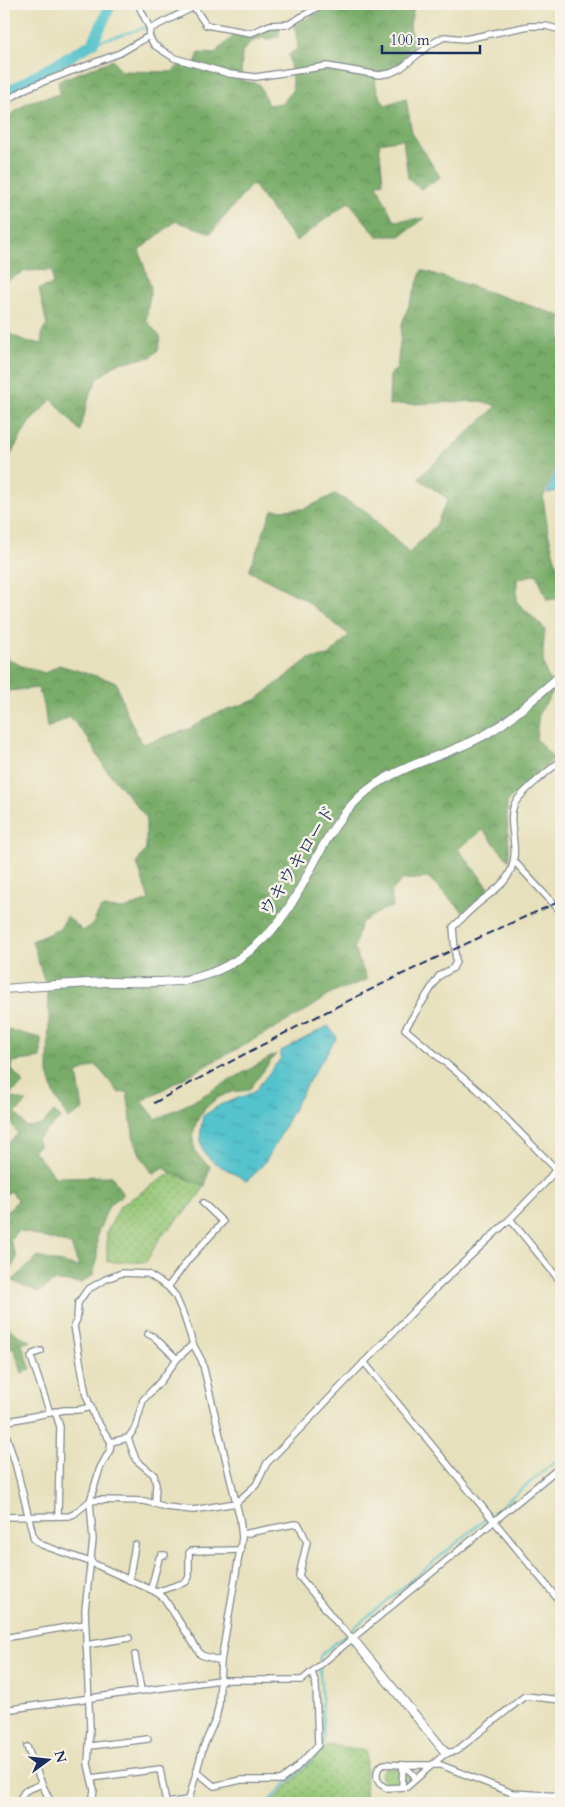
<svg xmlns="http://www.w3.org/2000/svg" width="565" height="1807" font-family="Cardo,'Noto Serif JP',serif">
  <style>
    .green { fill: #96c777; stroke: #587b6a }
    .forest { fill: url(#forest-crowns); stroke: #4a6e63 }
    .park { fill: url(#park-dots); stroke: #587b6a }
    .water { fill: url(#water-ripples); stroke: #387995 }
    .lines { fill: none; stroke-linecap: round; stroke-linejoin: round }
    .stream { stroke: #55c3cc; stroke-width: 2 }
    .river { stroke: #55c3cc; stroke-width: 11 }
    .street-casing { stroke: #81888d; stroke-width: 8 }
    .secondary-casing { stroke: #81888d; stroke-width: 10 }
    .street { stroke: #fff; stroke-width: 5.5 }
    .secondary { stroke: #fff; stroke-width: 8 }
    .rail { stroke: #1b2f5e; stroke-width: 2; stroke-dasharray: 8 4; stroke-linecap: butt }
    .labels { text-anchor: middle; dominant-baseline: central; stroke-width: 5; stroke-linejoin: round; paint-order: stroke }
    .street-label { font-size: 18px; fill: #1b2f5e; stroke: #f7f3e8 }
  </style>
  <defs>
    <pattern id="forest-crowns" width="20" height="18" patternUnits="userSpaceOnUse" patternTransform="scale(1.25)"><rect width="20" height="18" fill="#78ac68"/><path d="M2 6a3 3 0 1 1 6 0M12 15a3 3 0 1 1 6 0" fill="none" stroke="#628c59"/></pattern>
    <pattern id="park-dots" width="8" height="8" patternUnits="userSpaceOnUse" patternTransform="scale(1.25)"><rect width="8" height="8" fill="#96c777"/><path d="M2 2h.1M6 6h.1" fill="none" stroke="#7aa265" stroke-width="1.8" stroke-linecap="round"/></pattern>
    <pattern id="water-ripples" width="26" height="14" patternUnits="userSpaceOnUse" patternTransform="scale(1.25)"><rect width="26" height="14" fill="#55c3cc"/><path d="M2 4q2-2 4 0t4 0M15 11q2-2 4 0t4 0" fill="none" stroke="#469fa9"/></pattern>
  </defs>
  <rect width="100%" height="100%" fill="#f7f3e8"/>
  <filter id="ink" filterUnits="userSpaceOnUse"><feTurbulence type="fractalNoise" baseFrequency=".02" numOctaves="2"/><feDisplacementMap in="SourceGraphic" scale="10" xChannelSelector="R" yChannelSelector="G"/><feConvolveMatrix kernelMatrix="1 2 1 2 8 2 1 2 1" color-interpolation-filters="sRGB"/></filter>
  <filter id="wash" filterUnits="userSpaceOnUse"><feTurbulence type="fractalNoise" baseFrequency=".0096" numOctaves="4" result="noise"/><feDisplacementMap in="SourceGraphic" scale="20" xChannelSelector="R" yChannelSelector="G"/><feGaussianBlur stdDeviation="1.12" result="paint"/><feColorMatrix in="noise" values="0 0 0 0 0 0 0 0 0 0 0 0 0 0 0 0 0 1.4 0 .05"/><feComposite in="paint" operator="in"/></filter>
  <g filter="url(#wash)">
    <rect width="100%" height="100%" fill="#e7e0bc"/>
    <path class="green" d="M387 1767 406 1771 412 1779C403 1794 366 1781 387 1767Z"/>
    <g class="forest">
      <path d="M330 4H415L410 24 413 49 394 68 377 73C373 86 378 94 385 105L406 98 412 133 440 177 421 189 408 178 403 139 379 143 383 182 377 185 394 221 425 218 400 236H377L349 202 296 241 252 184 211 233 176 221 139 250 151 288 146 320 161 338 158 350 151 357 118 363 98 378 89 397 80 431 52 399 28 424 4 467V332L26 341 43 344 41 334 47 325 39 289 53 284 52 270 24 271 4 283V145L6 142 4 139V120L28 102 60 94 58 81 113 60 121 71 172 72 180 64 194 66 199 53 214 54 237 33 249 35 272 27H279V36L267 40 262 38 251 42 242 52 241 80 259 84 268 105 283 103 293 89 289 55 298 48 295 26Z"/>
      <path d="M422 270 561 316V450L543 498 548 532 561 582V598L547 600 537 574 517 579V602L545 629C543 655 539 665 555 689L539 713 536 739 554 759 507 802C506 822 510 841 509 861L483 830 458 849 490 889 463 912 429 878 402 880 391 892 393 907 382 910 361 923 354 948 367 980 333 992 302 1013 142 1101 156 1119 192 1102 276 1054 249 1090C242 1091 235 1091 229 1093 205 1100 183 1131 198 1155 201 1159 206 1163 210 1166L205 1186 171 1173 163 1167 153 1174 142 1158 134 1141 127 1092 119 1093 96 1065 77 1073 83 1110 68 1119 54 1094 48 1073 49 1014 47 989 32 941 60 929 67 916 83 931 92 925 101 908 124 909 149 900 137 863 146 849V817L105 768 87 737 70 717 47 728 44 705 38 688 7 691 4 689V662L6 658 22 666 45 673 59 665 116 682 126 712 142 744 189 729 214 714 256 700 308 659 329 656 349 635 304 599 249 571 272 510 304 509 335 494 364 510 409 553 436 525 448 499 418 478 497 406 481 401 389 405 390 374 397 369 402 324Z"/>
      <path d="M4 1029 41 1038V1058L12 1062V1070L24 1083 8 1096 27 1102 16 1113 26 1127 42 1125 54 1112 61 1118 36 1140 40 1145 33 1150 55 1177 112 1176 123 1195 109 1205 97 1235V1261L93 1275 81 1283 55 1281 39 1292 12 1281 37 1257 79 1267 71 1245 18 1230 10 1240 17 1258 4 1282V1215L18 1200 11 1191 4 1195V1147L18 1134 4 1111Z"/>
      <path d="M4 1318C9 1332 17 1335 31 1341L22 1344 31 1370 22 1373 14 1348H4Z"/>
    </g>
    <g class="park">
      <path d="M171 1173 205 1186 192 1205 160 1238 146 1262H107V1232L120 1206Z"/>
      <path d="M327 1745 366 1750 365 1803H271Z"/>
    </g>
    <g class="water">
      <path d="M561 455V490L547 493Z"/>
      <path d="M328 1026 337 1037C321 1061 305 1086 292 1112 278 1137 270 1164 246 1181 214 1159 193 1163 203 1116L220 1105 254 1092 281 1058V1051Z"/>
    </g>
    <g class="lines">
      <g class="stream">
        <path d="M167 18 191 4"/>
        <path d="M93 43 147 27"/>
        <path d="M491 1514 561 1457"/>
        <path d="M319 1664 320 1656 323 1653 488 1517"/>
        <path d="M269 1803 270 1800 322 1748 324 1741 320 1668"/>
      </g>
      <path class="river" d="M4 94 93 43 111 4"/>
    </g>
  </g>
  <g filter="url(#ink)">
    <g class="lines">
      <defs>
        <g id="street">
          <path d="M138 4 150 29 149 36 154 45 174 58 230 74 256 77 327 66 379 75 391 73 401 68 431 44 444 37 465 39 529 26H546L561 30"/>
          <path d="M150 29 194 7 206 25 251 33 270 25 289 24 323 4"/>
          <path d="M4 102 27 88 120 53 149 36"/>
          <path d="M514 861 561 912"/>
          <path d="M556 1169 478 1090 405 1029 439 976 453 968 456 962 453 927C460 921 466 914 473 908 484 897 502 888 509 874 522 850 506 824 514 805 518 795 551 768 561 761"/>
          <path d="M510 1219 561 1282"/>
          <path d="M168 1287 188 1260 223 1222 203 1203"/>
          <path d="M148 1334 154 1337 177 1359"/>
          <path d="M41 1351 33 1354 31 1357 50 1413"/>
          <path d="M364 1362 561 1603"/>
          <path d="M55 1411 60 1427 58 1515"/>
          <path d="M4 1422 64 1410H78L91 1407"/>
          <path d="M4 1428 16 1466 34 1539 42 1545 90 1562 156 1592 164 1598 201 1655 221 1661"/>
          <path d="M128 1438 136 1460 154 1475 156 1484 155 1503"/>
          <path d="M111 1442 128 1438 135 1428 143 1400 160 1382 177 1359 193 1344"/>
          <path d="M4 1517 69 1516 74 1514 90 1501 100 1500 144 1501 166 1507 193 1510 236 1503 256 1485 267 1463 434 1290 510 1219 546 1182 556 1169 561 1157"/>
          <path d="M243 1534 295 1524 299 1525 307 1542 299 1576 338 1624 352 1638"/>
          <path d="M129 1580 135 1545"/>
          <path d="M151 1589 159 1558 161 1555H165"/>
          <path d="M156 1592 186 1582 189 1577V1553L191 1551 241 1550"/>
          <path d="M4 1638 85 1624"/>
          <path d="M86 1645 129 1638"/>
          <path d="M135 1655 141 1690"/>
          <path d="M561 1700 525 1696 456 1751 446 1753 432 1765 416 1779 407 1787 386 1788 380 1784 377 1779V1772L379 1767 384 1764 403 1765H441L512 1793 561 1796"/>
          <path d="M4 1710 220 1680H302L561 1466"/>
          <path d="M90 1746 148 1739"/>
          <path d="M27 1747 42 1784"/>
          <path d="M403 1765 413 1774 416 1779"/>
          <path d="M196 1771 214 1786 241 1780H281L295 1769 318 1745 316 1685 312 1672"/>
          <path d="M91 1778 160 1769 166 1803"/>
          <path d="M402 1787 403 1765"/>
          <path d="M17 1803 25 1791 42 1784 51 1803"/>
          <path d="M92 1803 94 1790 88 1764 90 1729 85 1610 93 1540 90 1501 100 1468 110 1450 111 1442 95 1418 86 1395 74 1326 77 1319 78 1303 87 1290 106 1279 122 1273 148 1274 168 1287 175 1295 184 1316 193 1344 202 1361 240 1519 242 1538 221 1661 219 1704 216 1718 203 1748 188 1803"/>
          <path d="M166 1803 188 1800"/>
        </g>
        <g id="secondary">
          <path d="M4 989C38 986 72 984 106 982 130 982 154 983 178 981 224 976 264 946 288 909 314 869 329 820 368 790 400 765 442 757 477 739 508 724 535 697 561 675"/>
          <path d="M352 1638 446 1753"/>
        </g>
      </defs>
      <use href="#street" class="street-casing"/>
      <use href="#secondary" class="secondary-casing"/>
      <use href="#street" class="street"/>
      <use href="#secondary" class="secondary"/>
      <path class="rail" d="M154 1103C287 1030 423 961 561 901"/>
    </g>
  </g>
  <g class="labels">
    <g class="street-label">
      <text transform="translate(298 861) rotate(-58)">ウキウキロード</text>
    </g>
  </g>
  <rect width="565" height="1807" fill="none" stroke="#f7f3e8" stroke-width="20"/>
  <g transform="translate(48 1760) rotate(75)" stroke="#f7f3e8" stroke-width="4" paint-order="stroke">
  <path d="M0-4L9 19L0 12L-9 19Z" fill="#1b2f5e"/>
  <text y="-8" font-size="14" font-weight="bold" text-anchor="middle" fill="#1b2f5e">N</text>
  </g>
  <path d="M382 45v8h98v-8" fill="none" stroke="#1b2f5e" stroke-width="2.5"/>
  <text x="390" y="45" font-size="15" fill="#1b2f5e" stroke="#f7f3e8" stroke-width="4" paint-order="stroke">100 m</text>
</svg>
